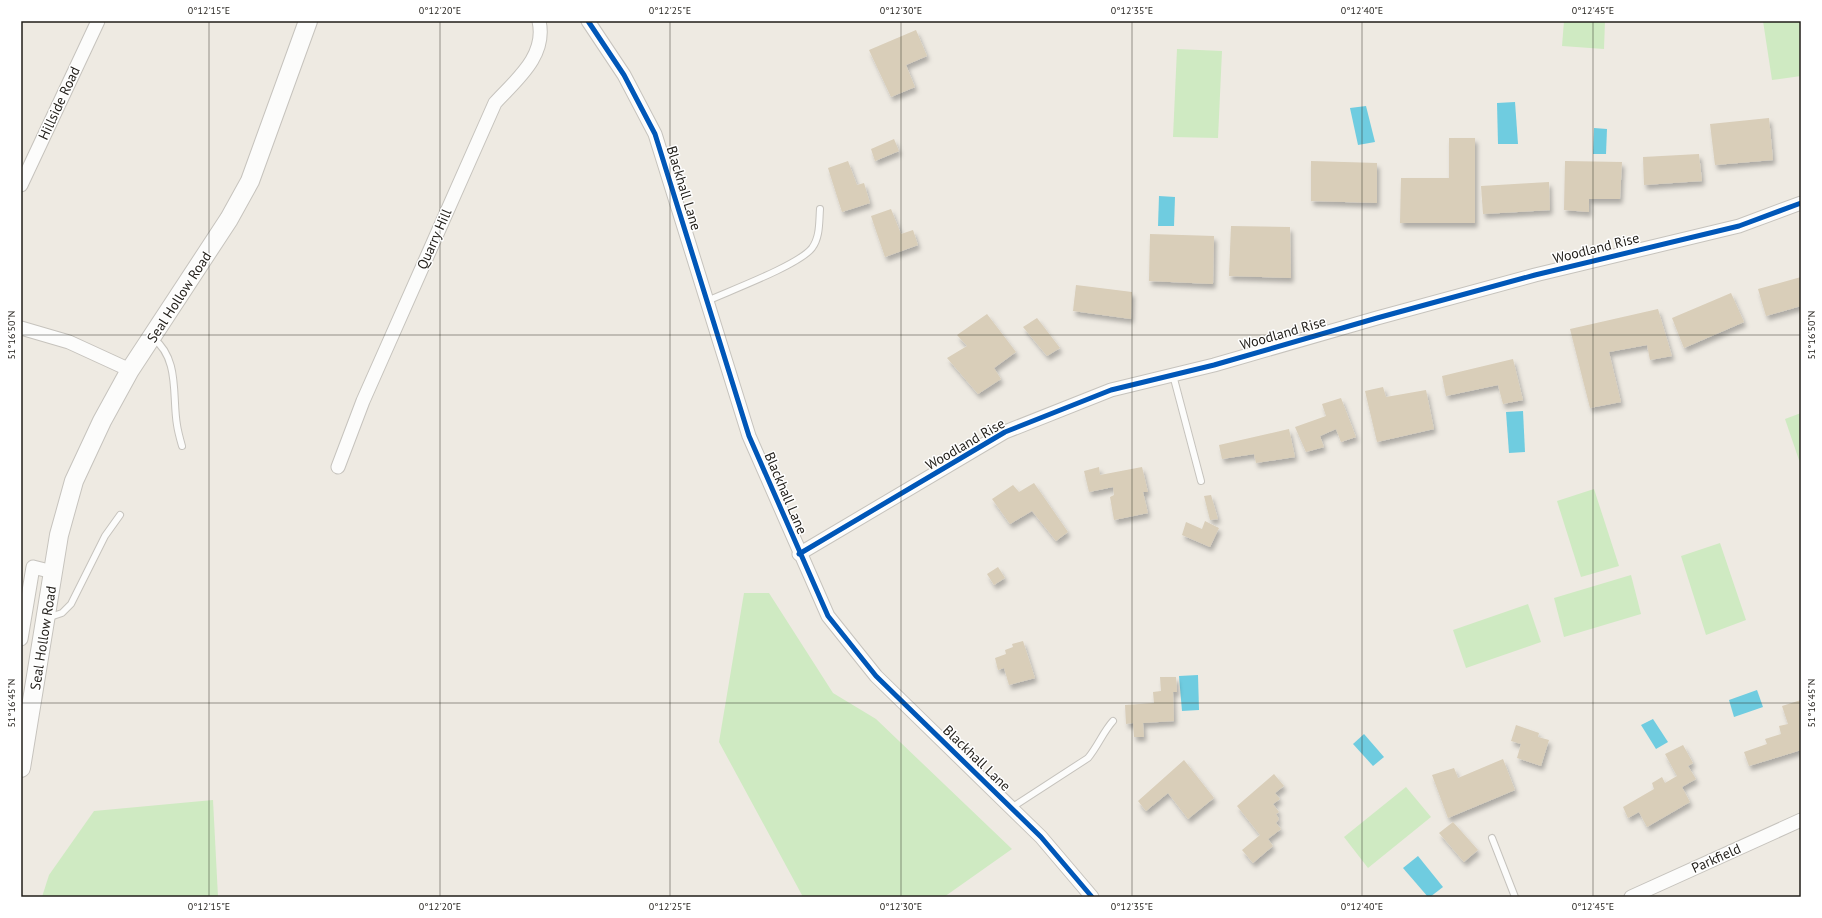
<svg xmlns="http://www.w3.org/2000/svg" width="1822" height="918" font-family="'PT Sans',sans-serif">
  <style>
    .green { fill: #cfeac2 }
    .water { fill: #6fcce0 }
    .building { fill: #d9ceb9; filter: url(#shadow) }
    .lines { fill: none; stroke-linecap: round; stroke-linejoin: round }
    .service-casing { stroke: #c6c3bd; stroke-width: 8 }
    .minor-casing { stroke: #c6c3bd; stroke-width: 15 }
    .secondary-casing { stroke: #c6c3bd; stroke-width: 20 }
    .service { stroke: #fcfcfb; stroke-width: 6 }
    .minor { stroke: #fcfcfb; stroke-width: 13 }
    .secondary { stroke: #fcfcfb; stroke-width: 18 }
    .cycleway-casing { stroke: #fff; stroke-width: 8 }
    .cycleway { stroke: #0057b8; stroke-width: 5 }
    .ticks { fill: none; stroke: #211e19; stroke-width: 1; stroke-opacity: 0.45 }
    .labels { text-anchor: middle; dominant-baseline: central; stroke-width: 3; stroke-linejoin: round; paint-order: stroke }
    .street-label { font-size: 14px; fill: #211e19; stroke: #fff }
    .neatline { fill: none; stroke: #211e19; stroke-width: 1.5 }
    .ticks-label { font-size: 10px; text-anchor: middle; fill: #211e19 }
  </style>
  <defs>
    <filter id="shadow"><feDropShadow dx="2.5" dy="4.5" stdDeviation="2" flood-color="#0004"/></filter>
  </defs>
  <rect width="100%" height="100%" fill="#eeeae2"/>
  <g class="green">
    <path d="M1564 21H1605L1604 49 1562 46Z"/>
    <path d="M1763 21H1801V76L1772 80Z"/>
    <path d="M1177 49 1222 51 1218 138 1173 137Z"/>
    <path d="M1801 413V466L1785 419Z"/>
    <path d="M1594 489 1619 566 1581 577 1557 501Z"/>
    <path d="M1720 543 1746 620 1706 635 1681 556Z"/>
    <path d="M1631 575 1641 614 1564 637 1554 598Z"/>
    <path d="M744 593H769L833 693 876 719 1012 849 944 897H803L719 742Z"/>
    <path d="M1528 604 1541 642 1466 668 1453 630Z"/>
    <path d="M1406 787 1431 817 1368 868 1344 837Z"/>
    <path d="M213 800 218 897H42L49 875 94 811Z"/>
  </g>
  <g class="water">
    <path d="M1515 102 1518 144H1498L1497 103Z"/>
    <path d="M1366 106 1375 142 1358 145 1350 108Z"/>
    <path d="M1594 128 1607 129 1606 154H1593Z"/>
    <path d="M1159 196 1175 197 1174 226H1158Z"/>
    <path d="M1523 411 1525 452 1509 453 1506 412Z"/>
    <path d="M1198 675 1199 710 1182 711 1179 676Z"/>
    <path d="M1757 690 1763 707 1734 717 1729 700Z"/>
    <path d="M1653 719 1668 742 1656 749 1641 725Z"/>
    <path d="M1364 734 1384 757 1373 766 1353 744Z"/>
    <path d="M1418 856 1443 887 1430 897H1428L1403 868Z"/>
  </g>
  <g class="building">
    <path d="M916 30 927 56 906 65 915 87 891 97 869 50Z"/>
    <path d="M1769 118 1773 160 1715 165 1710 124Z"/>
    <path d="M1449 138H1475V223H1400L1401 178H1449Z"/>
    <path d="M894 139 899 151 875 161 871 149Z"/>
    <path d="M1699 154 1702 181 1644 185 1643 157Z"/>
    <path d="M848 161 857 185 864 183 870 203 842 212 828 168Z"/>
    <path d="M1311 161 1377 163V203L1311 201Z"/>
    <path d="M1565 161 1622 162 1620 199H1589V212L1564 210Z"/>
    <path d="M1549 182 1550 210 1483 214 1481 186Z"/>
    <path d="M891 209 901 234 913 230 918 245 885 257 871 216Z"/>
    <path d="M1231 226 1290 227 1291 278 1229 276Z"/>
    <path d="M1150 234 1214 236 1213 284 1149 281Z"/>
    <path d="M1801 277V306L1766 316 1758 289Z"/>
    <path d="M1076 285 1132 292 1131 319 1073 311Z"/>
    <path d="M1731 293 1744 322 1684 348 1672 318Z"/>
    <path d="M1658 309 1672 356 1650 360 1647 345 1609 352 1621 402 1590 408 1570 329Z"/>
    <path d="M987 314 1016 352 994 368 1001 379 978 394 947 358 967 346 957 335Z"/>
    <path d="M1037 318 1060 348 1047 356 1023 327Z"/>
    <path d="M1513 359 1523 400 1503 404 1498 385 1446 396 1442 376Z"/>
    <path d="M1383 387 1386 397 1426 390 1434 429 1377 442 1365 391Z"/>
    <path d="M1341 398 1356 437 1341 442 1336 429 1320 436 1324 447 1306 452 1295 427 1326 416 1322 404Z"/>
    <path d="M1289 429 1295 457 1256 463 1254 454 1222 459 1219 445Z"/>
    <path d="M1099 467 1100 475 1142 467 1148 492H1143L1148 513 1114 520 1110 497 1114 495 1113 487 1089 492 1084 471Z"/>
    <path d="M1034 483 1068 532 1056 541 1032 511 1010 524 992 499 1013 485 1019 492Z"/>
    <path d="M1211 495 1218 519 1210 520 1204 496Z"/>
    <path d="M1205 521 1219 528 1210 547 1182 535 1186 522 1202 529Z"/>
    <path d="M998 567 1005 578 994 585 987 574Z"/>
    <path d="M1023 641 1035 678 1009 685 1004 668 998 670 995 658 1006 654 1005 650 1013 647 1012 644Z"/>
    <path d="M1160 677H1176L1177 692H1173L1174 721 1143 723 1144 737H1134L1133 723 1126 724 1125 705 1154 703 1153 692 1161 691Z"/>
    <path d="M1801 700V750L1749 766 1744 752 1767 744 1765 739 1781 734 1779 726 1788 724 1782 706Z"/>
    <path d="M1516 725 1539 733 1538 737 1549 740 1541 766 1517 758 1521 744 1511 741Z"/>
    <path d="M1683 745 1693 763 1688 766 1696 779 1682 787 1690 802 1647 827 1639 812 1628 818 1623 807 1654 789 1652 783 1662 777 1665 783 1677 776 1665 754Z"/>
    <path d="M1503 759 1515 790 1448 818 1432 775 1454 768 1458 778Z"/>
    <path d="M1184 760 1214 798 1188 819 1168 793 1146 811 1138 801Z"/>
    <path d="M1274 774 1284 786 1275 793 1280 799 1273 804 1279 812 1276 814 1279 819 1276 823 1281 829 1268 839 1273 846 1253 863 1242 850 1260 835 1237 806Z"/>
    <path d="M1453 822 1478 850 1464 862 1439 833Z"/>
  </g>
  <g class="lines">
    <defs>
      <g id="service">
        <path d="M707 301C729 291 799 265 812 248 820 237 819 223 820 209"/>
        <path d="M153 338C180 359 172 396 177 425 178 432 180 439 182 446"/>
        <path d="M1173 375 1201 481"/>
        <path d="M47 618 62 613 71 604 105 536 120 515"/>
        <path d="M1011 808 1088 758C1098 746 1103 732 1113 721"/>
        <path d="M1492 838 1515 897"/>
      </g>
      <g id="minor">
        <path d="M588 21 624 75 655 134 749 436 828 616 876 676 1041 837 1092 897"/>
        <path d="M21 185 98 21"/>
        <path d="M21 328 69 342 130 370"/>
        <path d="M338 467 363 401 495 103C516 80 547 56 539 21"/>
        <path d="M799 554 1005 432 1111 390 1214 365 1377 318 1535 275 1739 226 1801 203"/>
        <path d="M21 639 33 567 53 572"/>
        <path d="M1631 897 1801 820"/>
      </g>
      <path id="secondary" d="M21 768 59 535 74 481 102 421 130 370 229 219 250 181 308 21"/>
    </defs>
    <use href="#service" class="service-casing"/>
    <use href="#minor" class="minor-casing"/>
    <use href="#secondary" class="secondary-casing"/>
    <use href="#service" class="service"/>
    <use href="#minor" class="minor"/>
    <use href="#secondary" class="secondary"/>
    <defs>
      <g id="cycleway">
        <path d="M588 21 624 75 655 134 749 436 828 616 876 676 1041 837 1092 897"/>
        <path d="M799 554 1005 432 1111 390 1214 365 1377 318 1535 275 1739 226 1801 203"/>
      </g>
    </defs>
    <use href="#cycleway" class="cycleway-casing"/>
    <use href="#cycleway" class="cycleway"/>
  </g>
  <path class="ticks" d="M209 21V897M440 21V897M670 21V897M901 21V897M1132 21V897M1362 21V897M1593 21V897M21 335H1801M21 703H1801"/>
  <g class="labels">
    <g class="street-label">
      <text transform="translate(59 103) rotate(-65)">Hillside Road</text>
      <text transform="translate(684 188) rotate(73)">Blackhall Lane</text>
      <text transform="translate(434 239) rotate(-66)">Quarry Hill</text>
      <text transform="translate(1596 248) rotate(-14)">Woodland Rise</text>
      <text transform="translate(179 297) rotate(-57)">Seal Hollow Road</text>
      <text transform="translate(1283 333) rotate(-16)">Woodland Rise</text>
      <text transform="translate(965 444) rotate(-30)">Woodland Rise</text>
      <text transform="translate(786 493) rotate(67)">Blackhall Lane</text>
      <text transform="translate(43 638) rotate(-81)">Seal Hollow Road</text>
      <text transform="translate(977 758) rotate(44)">Blackhall Lane</text>
      <text transform="translate(1716 858) rotate(-24)">Parkfield</text>
    </g>
  </g>
  <rect width="1822" height="918" fill="none" stroke="#ffffff" stroke-width="44"/>
  <rect x="22" y="22" width="1778" height="874" class="neatline"/>
  <g class="ticks-label">
    <text x="209" y="14">0°12'15"E</text>
    <text x="440" y="14">0°12'20"E</text>
    <text x="670" y="14">0°12'25"E</text>
    <text x="901" y="14">0°12'30"E</text>
    <text x="1132" y="14">0°12'35"E</text>
    <text x="1362" y="14">0°12'40"E</text>
    <text x="1593" y="14">0°12'45"E</text>
    <text transform="translate(11 335) rotate(-90)" y="4">51°16'50"N</text>
    <text transform="translate(1811 335) rotate(-90)" y="4">51°16'50"N</text>
    <text transform="translate(11 703) rotate(-90)" y="4">51°16'45"N</text>
    <text transform="translate(1811 703) rotate(-90)" y="4">51°16'45"N</text>
    <text x="209" y="910">0°12'15"E</text>
    <text x="440" y="910">0°12'20"E</text>
    <text x="670" y="910">0°12'25"E</text>
    <text x="901" y="910">0°12'30"E</text>
    <text x="1132" y="910">0°12'35"E</text>
    <text x="1362" y="910">0°12'40"E</text>
    <text x="1593" y="910">0°12'45"E</text>
  </g>
</svg>
